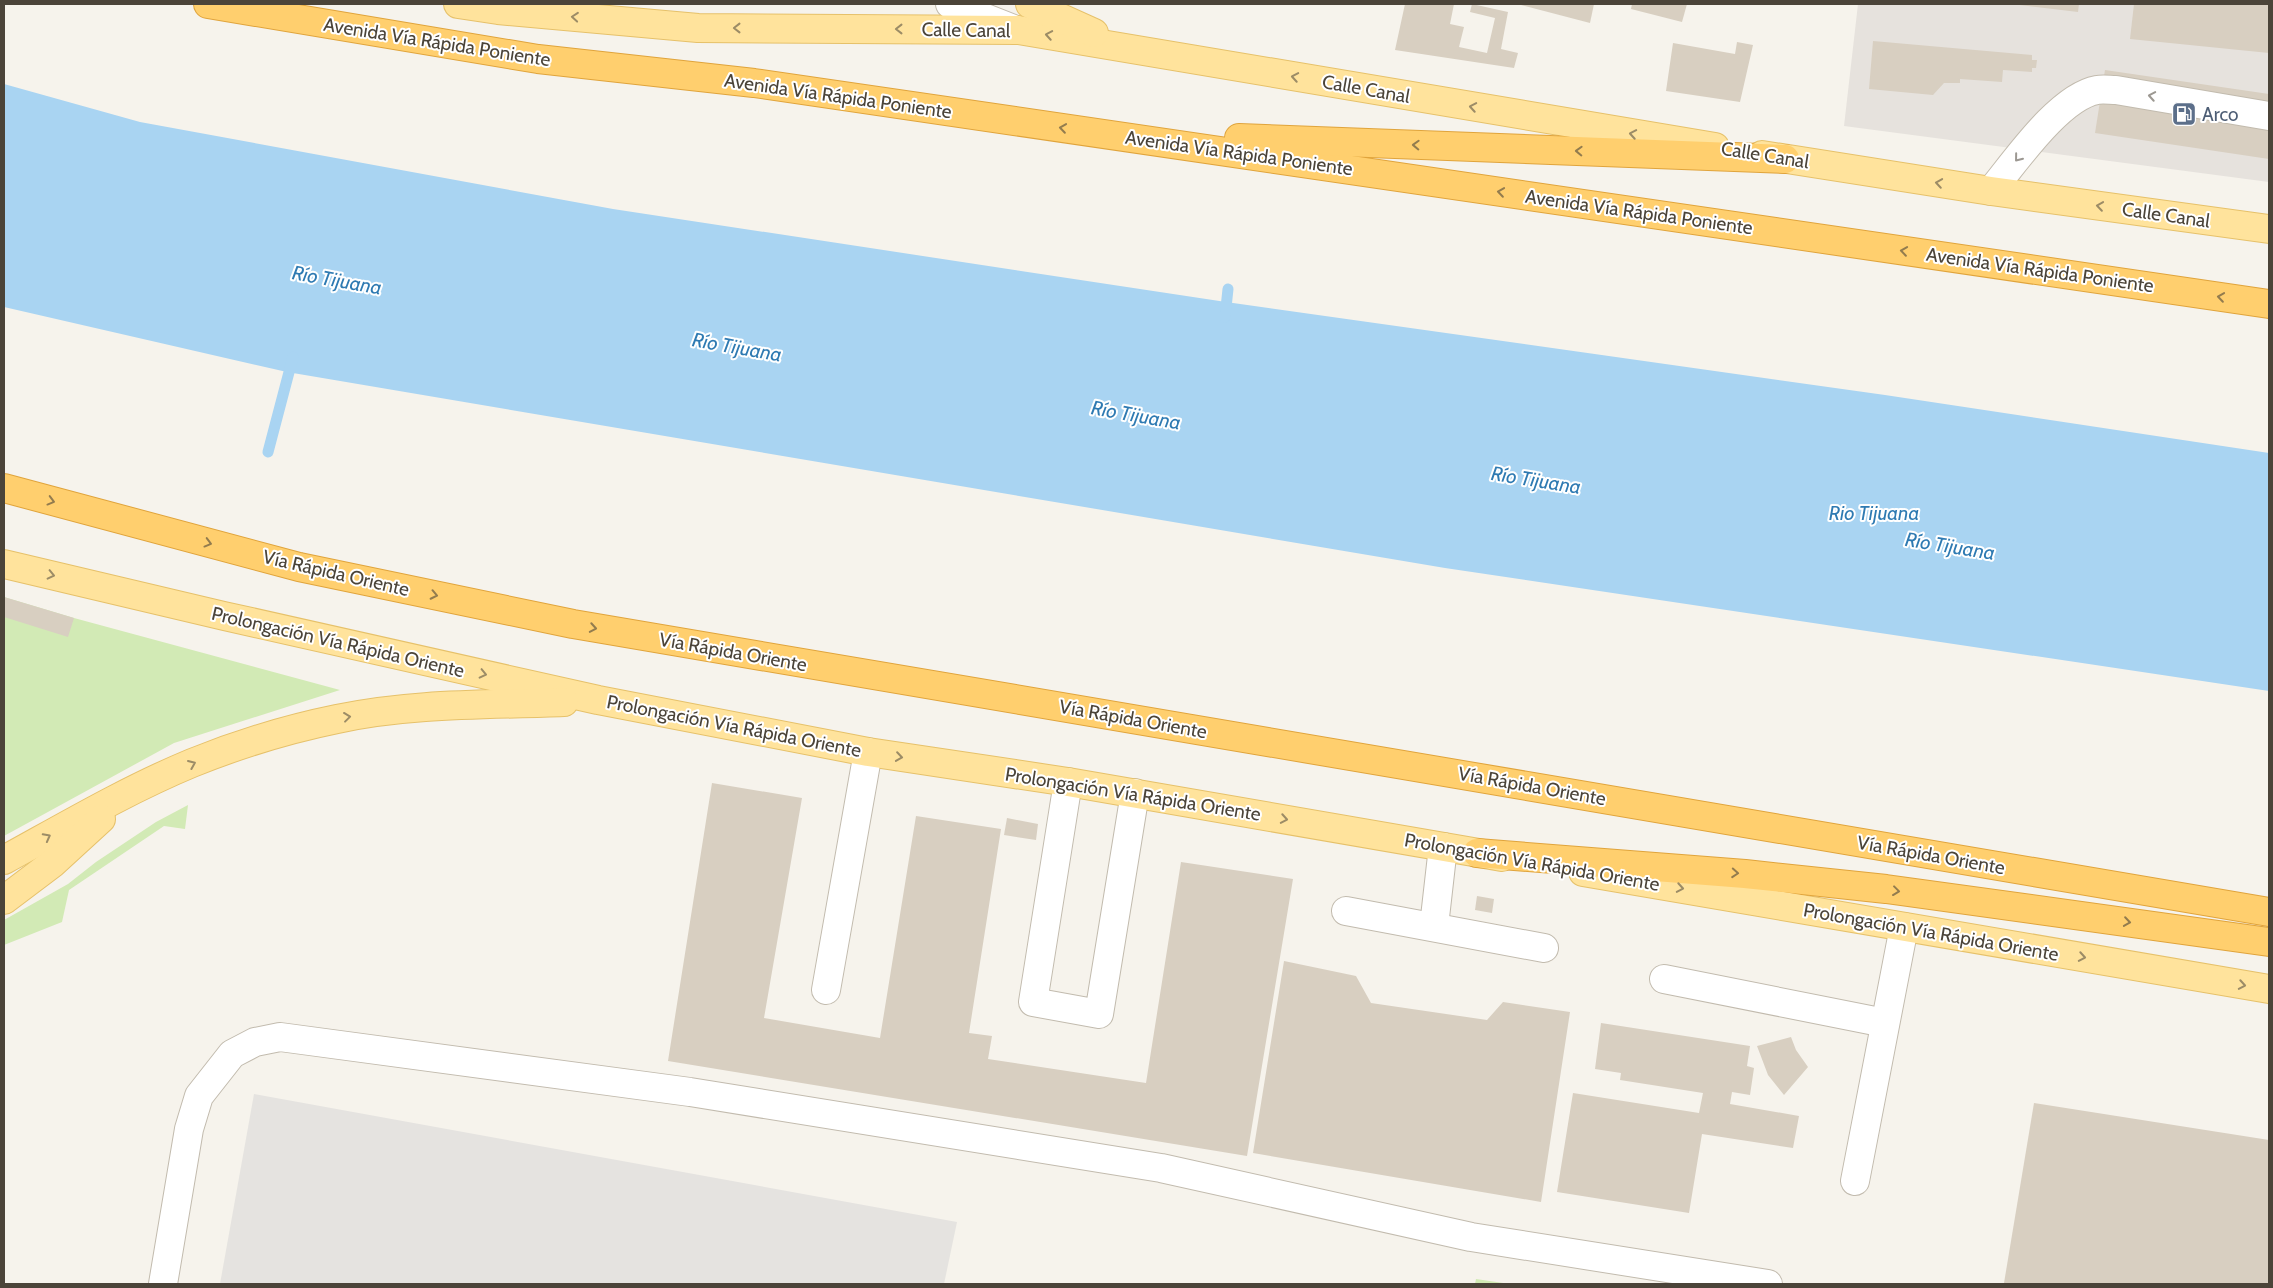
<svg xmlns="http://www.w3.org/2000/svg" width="2273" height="1288" font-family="Cabin,sans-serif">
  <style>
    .industrial { fill: #e6e2dd }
    .green { fill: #d2eab5 }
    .parking { fill: #e5e3e0 }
    .water { fill: #a9d4f2 }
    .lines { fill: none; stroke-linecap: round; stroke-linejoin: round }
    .stream { stroke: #a9d4f2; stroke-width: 11 }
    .building { fill: #d8cfc1 }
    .minor-casing { stroke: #c2bbae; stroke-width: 30 }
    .major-casing { stroke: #e6c16a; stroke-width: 30 }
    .highway-casing { stroke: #e0a43c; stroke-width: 30 }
    .minor { stroke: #fff; stroke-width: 28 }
    .major { stroke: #ffe39c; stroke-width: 28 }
    .highway { stroke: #ffcf6e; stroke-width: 28 }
    .oneway { stroke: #9c8c66 }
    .oneway2 { stroke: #9c9892 }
    .oneway3 { stroke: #937c4e }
    .labels { text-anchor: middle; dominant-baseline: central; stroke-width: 4; stroke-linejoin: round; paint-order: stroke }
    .street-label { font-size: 19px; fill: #4b4439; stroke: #fff }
    .service-label { font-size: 19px; fill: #4e5e75; stroke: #fff; text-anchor: start }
    .water-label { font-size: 20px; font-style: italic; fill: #2e7ab2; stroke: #fff }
  </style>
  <rect width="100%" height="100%" fill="#f6f3ec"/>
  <path class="industrial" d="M1858 4H2269V182L1844 126Z"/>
  <g class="green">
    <path d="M4 597 74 618 340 690 174 743 4 836Z"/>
    <path d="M188 805 185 829 164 826 69 890 62 922 4 945V920L68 884 96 862 156 822Z"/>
    <path d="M1476 1279 1510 1284H1475Z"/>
  </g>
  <path class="parking" d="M254 1094 957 1222 944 1284H220Z"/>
  <path class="water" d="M4 84 140 122 613 209 1226 302 1885 395 2269 453V691L1445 568 287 372 4 307Z"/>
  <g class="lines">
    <g class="stream">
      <path d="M1225 317 1228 289"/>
      <path d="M268 452 293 357"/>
    </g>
  </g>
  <g class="building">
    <path d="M1405 4H1454L1450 24 1464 27 1459 47 1487 53 1495 18 1470 12 1472 4 1508 12 1501 49 1518 53 1514 68 1395 50Z"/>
    <path d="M1517 4H1594L1590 23Z"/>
    <path d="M1632 4H1687L1682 22 1631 9Z"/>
    <path d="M2011 4H2079L2078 12Z"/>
    <path d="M2134 4H2269V53L2130 39Z"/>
    <path d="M1873 41 2032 55V60H2037L2036 68H2032V72L2003 70 2002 82 1960 79V83H1944L1933 95 1869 89Z"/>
    <path d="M1737 42 1753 45 1740 102 1666 91 1673 43 1735 54Z"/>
    <path d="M2105 70 2269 94V159L2095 133Z"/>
    <path d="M4 597 74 618 68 637 4 617Z"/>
    <path d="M712 783 802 798 764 1018 880 1038 916 816 1001 829 969 1033 992 1036 988 1059 1146 1083 1181 862 1293 879 1247 1156 668 1061Z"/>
    <path d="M1007 818 1038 824 1036 840 1004 835Z"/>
    <path d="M1477 896 1494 899 1492 913 1475 910Z"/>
    <path d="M1284 961 1356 976 1371 1003 1487 1020 1503 1002 1570 1012 1541 1202 1253 1153Z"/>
    <path d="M1601 1023 1750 1046 1747 1066 1754 1068 1750 1095 1732 1092 1730 1104 1799 1116 1793 1148 1702 1134 1689 1213 1557 1192 1573 1093 1699 1113 1703 1093 1620 1080 1621 1073 1595 1069Z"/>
    <path d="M1791 1037 1796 1050 1808 1067 1784 1095 1768 1075 1757 1046Z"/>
    <path d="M2034 1103 2269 1140V1284L2004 1283Z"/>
  </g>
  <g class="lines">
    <defs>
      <g id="minor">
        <path d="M950 4 1016 30"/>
        <path d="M1991 191C2015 162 2059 97 2097 90 2103 89 2110 90 2116 90L2269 116"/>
        <path d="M1068 782 1033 1002 1099 1014 1135 793"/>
        <path d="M1346 911 1544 948"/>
        <path d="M1434 926 1443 847"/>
        <path d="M1664 979 1885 1023"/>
        <path d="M826 990 868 752"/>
        <path d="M1855 1181 1904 927"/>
        <path d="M163 1284 189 1129 199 1096 232 1054 255 1042 280 1037 690 1092 1161 1168 1471 1237 1768 1284"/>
      </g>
      <g id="major">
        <path d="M458 4 498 10 698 28 1018 30 1715 147"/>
        <path d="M1030 4 1094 33"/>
        <path d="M1762 155 1991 191 2269 229"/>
        <path d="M4 564 224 616 598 700 868 752 1068 782 1502 857"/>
        <path d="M4 860C66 826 127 790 192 763 239 744 288 729 337 719 411 703 489 705 564 702"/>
        <path d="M1583 872 2269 989"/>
        <path d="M4 900 53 863 101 819"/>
      </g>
      <g id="highway">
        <path d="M208 4 538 59 754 83 2269 304"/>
        <path d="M1239 138 1785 159"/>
        <path d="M4 488 299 567 573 624 2269 912"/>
        <path d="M1477 853 1745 874 1886 889 2269 942"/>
      </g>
    </defs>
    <use href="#minor" class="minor-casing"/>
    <use href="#major" class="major-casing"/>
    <use href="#highway" class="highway-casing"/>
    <use href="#minor" class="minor"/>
    <use href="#major" class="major"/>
    <use href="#highway" class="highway"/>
  </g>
  <defs><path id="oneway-chevron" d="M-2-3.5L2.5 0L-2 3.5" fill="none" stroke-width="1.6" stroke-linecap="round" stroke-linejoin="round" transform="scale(1.25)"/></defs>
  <g class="oneway">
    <use href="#oneway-chevron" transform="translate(575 17) rotate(-175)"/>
    <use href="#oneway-chevron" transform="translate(737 28) rotate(-180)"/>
    <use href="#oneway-chevron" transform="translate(899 29) rotate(-180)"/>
    <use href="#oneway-chevron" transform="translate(1049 35) rotate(-170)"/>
    <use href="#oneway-chevron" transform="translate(1295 77) rotate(-170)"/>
    <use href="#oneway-chevron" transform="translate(1473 107) rotate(-170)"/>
    <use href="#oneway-chevron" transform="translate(1633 134) rotate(-170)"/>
    <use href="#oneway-chevron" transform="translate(1939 183) rotate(-171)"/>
    <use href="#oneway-chevron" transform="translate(2100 206) rotate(-172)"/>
    <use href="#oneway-chevron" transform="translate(51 575) rotate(13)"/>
    <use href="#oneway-chevron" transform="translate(483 674) rotate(13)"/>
    <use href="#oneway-chevron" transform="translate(347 717) rotate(-7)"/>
    <use href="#oneway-chevron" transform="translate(899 757) rotate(8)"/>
    <use href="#oneway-chevron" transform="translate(192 764) rotate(-23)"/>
    <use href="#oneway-chevron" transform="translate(1284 819) rotate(10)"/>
    <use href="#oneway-chevron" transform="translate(47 837) rotate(-28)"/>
    <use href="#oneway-chevron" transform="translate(1680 888) rotate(10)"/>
    <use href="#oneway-chevron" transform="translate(2082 957) rotate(10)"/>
    <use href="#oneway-chevron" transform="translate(2242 985) rotate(10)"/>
  </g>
  <g class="oneway2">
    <use href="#oneway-chevron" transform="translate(2152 96) rotate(-170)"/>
    <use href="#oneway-chevron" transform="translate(2018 158) rotate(129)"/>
  </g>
  <g class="oneway3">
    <use href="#oneway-chevron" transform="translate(1063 128) rotate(-172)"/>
    <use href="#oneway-chevron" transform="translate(1416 145) rotate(-178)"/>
    <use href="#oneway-chevron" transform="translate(1579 151) rotate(-178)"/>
    <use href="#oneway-chevron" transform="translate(1501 192) rotate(-172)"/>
    <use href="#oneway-chevron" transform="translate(1904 251) rotate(-172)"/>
    <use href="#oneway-chevron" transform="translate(2221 297) rotate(-172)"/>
    <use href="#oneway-chevron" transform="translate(51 501) rotate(15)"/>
    <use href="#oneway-chevron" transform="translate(208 543) rotate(15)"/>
    <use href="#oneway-chevron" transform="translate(434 595) rotate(12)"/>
    <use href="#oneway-chevron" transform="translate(593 628) rotate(10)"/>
    <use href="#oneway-chevron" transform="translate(1735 873) rotate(4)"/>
    <use href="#oneway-chevron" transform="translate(1896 891) rotate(7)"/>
    <use href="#oneway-chevron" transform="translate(2127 922) rotate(8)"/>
  </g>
  <defs>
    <symbol id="fuel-square" viewBox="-11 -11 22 22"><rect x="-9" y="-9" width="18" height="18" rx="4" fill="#5c6f8a" stroke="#fff"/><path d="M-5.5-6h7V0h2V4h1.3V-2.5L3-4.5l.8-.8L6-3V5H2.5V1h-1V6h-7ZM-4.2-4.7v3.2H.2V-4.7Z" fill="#fff"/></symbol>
  </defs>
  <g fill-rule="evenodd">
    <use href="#fuel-square" x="2170" y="100" width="28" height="28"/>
  </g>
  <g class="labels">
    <g class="street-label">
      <text transform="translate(966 30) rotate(1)">Calle Canal</text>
      <text transform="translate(437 42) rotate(9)">Avenida Vía Rápida Poniente</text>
      <text transform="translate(1366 89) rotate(10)">Calle Canal</text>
      <text transform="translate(838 96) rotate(8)">Avenida Vía Rápida Poniente</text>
      <text transform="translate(1239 153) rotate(8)">Avenida Vía Rápida Poniente</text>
      <text transform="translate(1765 155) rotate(9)">Calle Canal</text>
      <text transform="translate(1639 212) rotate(8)">Avenida Vía Rápida Poniente</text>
      <text transform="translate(2166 215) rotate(8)">Calle Canal</text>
      <text transform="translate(2040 270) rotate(8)">Avenida Vía Rápida Poniente</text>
      <text transform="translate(336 573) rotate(13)">Vía Rápida Oriente</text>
      <text transform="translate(338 642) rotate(13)">Prolongación Vía Rápida Oriente</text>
      <text transform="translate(733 652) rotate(10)">Vía Rápida Oriente</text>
      <text transform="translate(1133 719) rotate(10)">Vía Rápida Oriente</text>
      <text transform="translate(734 726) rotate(11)">Prolongación Vía Rápida Oriente</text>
      <text transform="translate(1532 786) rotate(10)">Vía Rápida Oriente</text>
      <text transform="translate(1133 794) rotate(9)">Prolongación Vía Rápida Oriente</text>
      <text transform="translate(1931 855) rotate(10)">Vía Rápida Oriente</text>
      <text transform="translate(1532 862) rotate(10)">Prolongación Vía Rápida Oriente</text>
      <text transform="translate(1931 932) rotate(10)">Prolongación Vía Rápida Oriente</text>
    </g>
    <g class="service-label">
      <text x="2202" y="114">Arco</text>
    </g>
    <g class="water-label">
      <text transform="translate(337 280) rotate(10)">Río Tijuana</text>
      <text transform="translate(737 347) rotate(10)">Río Tijuana</text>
      <text transform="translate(1136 415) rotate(10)">Río Tijuana</text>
      <text transform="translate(1536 480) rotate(9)">Río Tijuana</text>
      <text x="1874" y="513">Rio Tijuana</text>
      <text transform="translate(1950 546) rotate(9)">Río Tijuana</text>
    </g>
  </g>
  <rect width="2273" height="1288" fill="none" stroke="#4b4439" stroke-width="10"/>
</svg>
